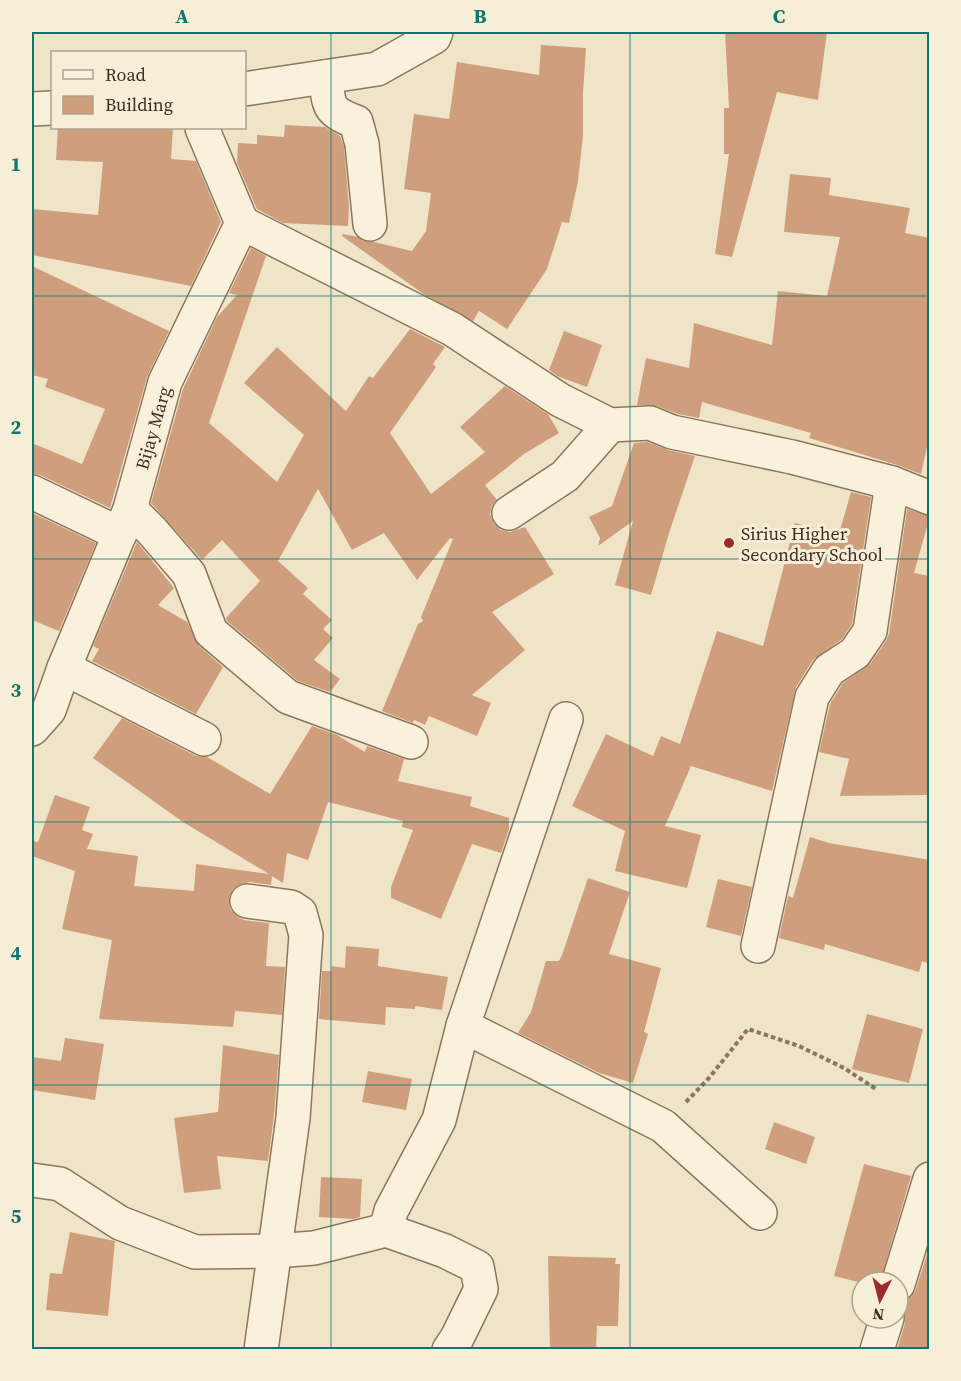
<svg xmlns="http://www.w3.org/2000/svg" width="961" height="1381" font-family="'Source Serif 4',serif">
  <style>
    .building { fill: #cf9f7d }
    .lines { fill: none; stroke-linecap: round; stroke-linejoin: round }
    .minor-casing { stroke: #8d765c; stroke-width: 36 }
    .path { stroke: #8d765c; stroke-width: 4; stroke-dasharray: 4.5 3; stroke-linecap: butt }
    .minor { stroke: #faf1dc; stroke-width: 33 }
    .grid { fill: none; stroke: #0f766e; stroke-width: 1.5; stroke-opacity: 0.55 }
    .poi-dot { fill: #9e2a2b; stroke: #f7eed8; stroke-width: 2 }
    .labels { text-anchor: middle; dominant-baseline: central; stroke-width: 6; stroke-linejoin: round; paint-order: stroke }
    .street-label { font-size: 18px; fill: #3d2e20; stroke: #f7eed8 }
    .poi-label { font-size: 18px; fill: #3d2e20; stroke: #f7eed8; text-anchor: start }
    .neatline { fill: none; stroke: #0f766e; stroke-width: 2 }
    .grid-label { font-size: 20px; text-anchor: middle; font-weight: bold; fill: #0f766e }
  </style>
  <rect width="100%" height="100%" fill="#f0e4c8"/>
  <g class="building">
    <path d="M725 32H827L818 100 777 92 732 257 715 254 729 154H724V108H729Z"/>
    <path d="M541 45 586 48 583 93V136L578 181 569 223 562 222 547 269 507 329 479 311 473 321 425 295 342 236 343 234 358 237 363 241 374 242 412 251 426 231 431 193 404 189 414 114 449 119 457 62 539 75Z"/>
    <path d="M285 125 325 127 340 136 344 147 349 206 348 226 283 223 257 209 237 163 238 143 257 144V135L284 137Z"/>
    <path d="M58 128H173L171 159 196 161 221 222 191 286 32 255V209L98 215 103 162 56 160Z"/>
    <path d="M790 174 831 178 829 195 910 208 905 233 930 238V448L927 447 921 474 897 465 809 438 811 433 702 402 699 418 678 414 657 406 637 405 646 358 689 368 694 323 772 345 778 291 827 296 840 237 784 232Z"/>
    <path d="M251 248 266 256 209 423 277 482 304 435 244 383 277 347 346 411 369 376 373 378 410 329 445 347 433 364 436 367 390 433 431 494 485 452 460 427 505 386 548 414 559 433 524 454 485 485 497 500 492 505 490 514 494 524 501 530 510 532 525 527 554 574 492 612 525 650 472 695 491 703 477 736 429 716 425 725 414 720 413 723 382 711 418 624 423 621 421 617 453 539 450 538 417 580 384 533 352 550 318 489 278 561 308 588 303 594 332 620 323 629 333 638 314 660 340 679 330 692 298 681 227 621 226 618 260 581 222 540 202 560 151 503 183 389 217 317 237 295 229 293Z"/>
    <path d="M32 266 169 331 147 377 110 508 40 475 32 473V443L82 464 105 409 45 387 48 379 32 375Z"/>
    <path d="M564 331 602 345 587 387 557 376 549 370Z"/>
    <path d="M647 442 668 450 695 456 670 530 651 595 615 585 633 521 598 546 600 538 589 517 612 506 634 443Z"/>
    <path d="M851 492 871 497 852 624 842 639 813 660 796 687 772 791 691 766 665 826 701 835 687 888 615 871 625 831 572 806 606 734 653 756 661 736 680 744 717 631 763 646 795 523 839 534Z"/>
    <path d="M907 509 930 516 914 573 930 576V795L840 796 849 759 819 752 830 704 843 683 870 664 886 641 889 634Z"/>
    <path d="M32 513 96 543 59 631 32 620Z"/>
    <path d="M137 542 174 588 158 605 187 622 199 646 223 667 196 714 92 661 99 649 93 646Z"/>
    <path d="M122 718 196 756 207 757 270 794 312 726 337 735 365 752 367 746 404 759 398 781 472 797 470 806 509 818V829L501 853 472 844 441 919 391 898V887L413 830 402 827 403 821 328 802 308 860 287 853 283 883 272 876 271 885 250 882 240 884 233 889 229 898 230 909 236 916 244 920 269 923 266 966 285 967 282 1015 235 1011 233 1027 99 1019 112 940 62 929 75 871 32 856V841L38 842 55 795 90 807 82 830 93 834 87 849 138 856 134 886 194 891 196 864 269 874 183 822 93 758Z"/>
    <path d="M810 837 829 843 930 860V964L922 961 919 972 825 944 824 950 779 938 788 896 793 898Z"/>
    <path d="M588 878 630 892 609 954 661 968 644 1032 648 1034 633 1083 599 1073 518 1033 531 1012 546 961H559L562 955Z"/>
    <path d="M718 879 752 887 741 936 706 927Z"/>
    <path d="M346 946 379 949 378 966 448 977 442 1010 415 1006V1009L386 1007 385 1025 319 1019 322 971H331L332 966 345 968Z"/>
    <path d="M867 1014 923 1029 909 1083 852 1069Z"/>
    <path d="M65 1038 104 1044 95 1100 32 1090V1057L61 1061Z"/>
    <path d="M223 1045 279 1055 274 1116 268 1161 217 1156 221 1189 184 1193 174 1118 218 1112Z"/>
    <path d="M368 1071 412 1079 406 1110 362 1102Z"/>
    <path d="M774 1122 815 1137 806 1164 765 1149Z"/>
    <path d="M864 1164 911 1176 880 1282 862 1283 834 1276Z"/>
    <path d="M321 1177 362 1179 360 1217 353 1219 319 1217Z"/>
    <path d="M70 1232 115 1241 108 1316 46 1310 50 1273 62 1274Z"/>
    <path d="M930 1245V1350H897L905 1323 903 1310 906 1300 911 1297 916 1289Z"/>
    <path d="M548 1256 616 1258 615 1264H620L618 1326H597L596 1350H550Z"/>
  </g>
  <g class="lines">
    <defs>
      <g id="minor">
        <path d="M325 77C330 106 326 111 356 122L362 144 370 224"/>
        <path d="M244 89 377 69 434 37 436 32"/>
        <path d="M32 109 52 108"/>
        <path d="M242 223 452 329 560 400 610 425 565 476 509 513"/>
        <path d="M610 425 650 423 672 432 792 457 892 483 930 498"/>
        <path d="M32 492 120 534"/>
        <path d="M130 509 152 531 189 574 211 632 288 697 411 742"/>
        <path d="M64 668 204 739"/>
        <path d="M32 729 49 710 64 668 130 509 165 382 242 223 202 128"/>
        <path d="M247 901 291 907 300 913 306 935 293 1118 261 1350"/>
        <path d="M758 946 812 697 829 670 855 653 870 631 892 483"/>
        <path d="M463 1026 663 1126 760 1213"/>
        <path d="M32 1180 60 1184 120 1223 195 1252 275 1251 314 1248 386 1230 445 1251 477 1267 481 1289 457 1338 449 1350"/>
        <path d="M386 1230 391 1211 439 1120 463 1026 566 719"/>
        <path d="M898 1284 930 1179"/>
        <path d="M877 1350 887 1318"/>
      </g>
    </defs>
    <use href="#minor" class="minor-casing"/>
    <path class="path" d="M686 1102 709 1078 748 1029 799 1046 844 1068 876 1089"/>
    <use href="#minor" class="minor"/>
  </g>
  <path class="grid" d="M331 32V1350M630 32V1350M32 296H930M32 559H930M32 822H930M32 1085H930"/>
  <circle class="poi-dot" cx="729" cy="543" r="6"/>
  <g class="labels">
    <g class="street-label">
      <text transform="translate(153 428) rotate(-74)">Bijay Marg</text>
    </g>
    <g class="poi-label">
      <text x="741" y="533">Sirius Higher<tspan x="741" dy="21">Secondary School</tspan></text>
    </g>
  </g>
  <rect width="961" height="1381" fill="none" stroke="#f7eed8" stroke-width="66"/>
  <rect x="51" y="51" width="195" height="78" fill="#f7eed8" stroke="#ada18e" stroke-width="1.5"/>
  <rect x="63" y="70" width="30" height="9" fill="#faf1dc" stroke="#ada18e" stroke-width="1.5"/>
  <text x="105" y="81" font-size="18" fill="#3d2e20">Road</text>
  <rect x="63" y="96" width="30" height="18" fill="#cf9f7d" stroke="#ada18e" stroke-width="1.5"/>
  <text x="105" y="111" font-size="18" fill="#3d2e20">Building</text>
  <g transform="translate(880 1300) rotate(186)"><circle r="28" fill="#f7eed8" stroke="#ada18e" stroke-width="1.5"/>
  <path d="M0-4.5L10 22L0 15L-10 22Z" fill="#9e2a2b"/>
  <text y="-9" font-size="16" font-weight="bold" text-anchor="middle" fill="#3d2e20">N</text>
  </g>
  <rect x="33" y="33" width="895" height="1315" class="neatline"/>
  <g class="grid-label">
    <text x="182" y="23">A</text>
    <text x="480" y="23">B</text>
    <text x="779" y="23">C</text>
    <text x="16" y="171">1</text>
    <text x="16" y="434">2</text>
    <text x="16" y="697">3</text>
    <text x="16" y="960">4</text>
    <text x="16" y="1223">5</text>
  </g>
</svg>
